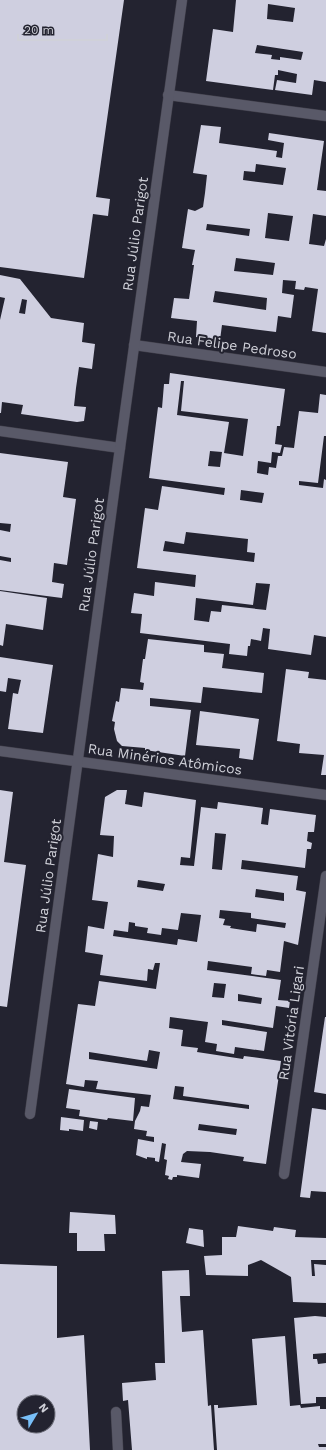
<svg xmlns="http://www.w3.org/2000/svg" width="326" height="1450" font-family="'Work Sans',sans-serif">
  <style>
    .building { fill: #cfcfe0; fill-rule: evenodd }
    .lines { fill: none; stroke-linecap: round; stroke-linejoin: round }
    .service-casing { stroke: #403f4a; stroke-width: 11 }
    .minor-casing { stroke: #403f4a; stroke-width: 11 }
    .service { stroke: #595968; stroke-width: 10 }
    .minor { stroke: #595968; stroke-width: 10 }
    .labels { text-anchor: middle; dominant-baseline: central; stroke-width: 4; stroke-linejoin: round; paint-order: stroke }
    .street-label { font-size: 14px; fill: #d0d1d9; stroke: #232330 }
  </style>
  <rect width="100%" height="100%" fill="#232330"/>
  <g class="building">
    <path d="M0 0H124L96 197 110 199 108 216 93 214 84 278 0 267Z"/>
    <path d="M236 0H326V82L314 80 312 95 275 90 277 80 296 83 297 74 278 70V75H275L273 90 206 81 213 29 233 32ZM268 4 295 8 293 22 267 19ZM257 45 303 52 301 60 280 57V60L271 59 272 55 255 53Z"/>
    <path d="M201 125 221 127 219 143 277 151 276 157 282 158 284 143 268 140 269 133 324 141 317 190 326 191V216L313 214 309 244 324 246 326 239V333L312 331 318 289 305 287 304 290 295 289 296 281 283 280 282 293 294 295 291 318 278 316 276 332 222 325 220 340 196 337 197 321 171 318 174 298 189 299 194 265H192L195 250 182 248 188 209 195 211 203 207 205 193 207 175 193 173ZM256 164 286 168 283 185 243 180 244 171 255 172ZM268 213 293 216 289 241 265 238ZM207 224 250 229 249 236 206 230ZM236 258 275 263 273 275 234 271ZM215 291 267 298 266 310 213 302Z"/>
    <path d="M0 275 20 279 51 318 84 323 82 342 95 344 92 369 79 367 76 388 74 406 86 407 84 421 77 422 21 414 23 405 2 402 1 413H0V320L5 298 0 297ZM22 299 27 300 25 314 19 313Z"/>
    <path d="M170 373 285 389 280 426H277L275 444 282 445 280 453 272 452 271 463 258 461 257 473 268 475 269 467 276 468 278 456H282L284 447 294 448 299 411 318 413 320 394 326 395V436H324L318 483 299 481V485L323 488 324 479 326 480V637L314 635 311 655 268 649 270 629 263 628 261 641 251 639 250 646H248L247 656 229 654 230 644 140 633 142 614 131 613 134 593 154 596 155 582 195 587 196 575 137 568 145 508 158 510 162 486 224 495 225 488 149 478 158 407 162 408 164 384H169ZM181 381H184L181 411 248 419 243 456 224 453 229 422 177 415ZM210 451 222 452 220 467 208 466ZM241 490 264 493 262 503 240 500ZM186 532 248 539 247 552 255 553 254 562 163 551 165 541 184 544ZM256 583 270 584 266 610 222 605 221 612 211 611 209 622 194 620 196 598 253 605Z"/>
    <path d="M0 453 68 462 63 497 76 499 67 565 54 563 52 582 64 584 62 598 0 590V560L11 562V558L0 556V530L10 532 11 524 0 523Z"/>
    <path d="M0 591 47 598 43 630 6 624 3 646 0 645Z"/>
    <path d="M148 639 204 645V652L224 654 222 668 264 673 262 693 203 687 201 703 150 698V706L191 710 185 756 145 750V748L122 746 117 741 114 729 115 722 112 721 116 701 119 702 121 688 143 690 144 683 140 682 143 659H145Z"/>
    <path d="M0 657 53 665 43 733 8 729 13 693 18 694 21 680 8 678 6 692 0 691Z"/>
    <path d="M286 669 309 672 308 678 326 680V775H321L324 755 299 753 300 744 277 741Z"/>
    <path d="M200 711 259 719 253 760 239 758 240 749 196 745Z"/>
    <path d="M0 790 13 792 4 862 26 865 7 1007 0 1006Z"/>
    <path d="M117 790H127L125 804 142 807 144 792 196 800 190 858 181 857 180 865 194 866 201 807 217 809 218 802 263 808 261 824 268 825 270 809 316 815 314 832H308L307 841 312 843 311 849H307L305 868 242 860 241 869 298 876 296 890 306 892 298 945 284 941 280 972 267 970 266 976 251 974 252 967 208 961 207 970 281 980 278 1000 290 1001 289 1008 276 1006 273 1028 222 1020V1025L267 1032 264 1051 235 1047 234 1054 216 1051 217 1044 205 1042 208 1022 170 1017 169 1028 183 1030 181 1046 198 1048 197 1052 243 1059 244 1056 281 1061 266 1164 243 1161 244 1157 210 1152 187 1151 183 1154 181 1162 201 1164 199 1178 177 1175V1177H173L172 1180 168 1179 169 1176 165 1175 167 1160 164 1159 166 1144 162 1143 159 1162 155 1161V1158L147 1157V1159L136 1155 138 1139 154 1142V1137L146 1136 147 1131 134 1129 135 1121 140 1111 141 1106 149 1107 151 1095 96 1089 98 1081 85 1080 84 1087 66 1084 78 1004 95 1006 99 981 156 989 160 963H155L153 970 148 969 147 981 100 975 103 955 85 952 88 926 104 929 108 902 92 900 98 854 113 857 114 836 100 835 105 797ZM215 833 226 834 222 870 212 869ZM138 880 165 884 163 891 137 887ZM256 889 284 893V901L255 897ZM220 910 251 913V918L286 923 285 928 257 924 256 932 230 928 231 926 223 925 225 919 219 918ZM181 913 201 915 197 942 178 939 177 945 113 936 114 930 128 932 129 922 135 923V926L148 928 147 933 161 935 162 928 178 930ZM214 983 226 984 224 998 212 997ZM238 994 262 998 261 1004 238 1001ZM149 1050 160 1052 157 1069 89 1059V1052L147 1061ZM175 1086 184 1087 183 1096 249 1105V1109L173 1099ZM199 1124 237 1129 236 1135 198 1130Z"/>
    <path d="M325 1017H326V1094L314 1092Z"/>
    <path d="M69 1089 135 1098 133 1121 108 1118 107 1120 79 1116 80 1110 66 1108Z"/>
    <path d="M312 1108 326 1110V1192L311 1191 310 1198 300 1197Z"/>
    <path d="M61 1117 84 1120 83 1131 69 1129V1131L60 1130Z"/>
    <path d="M90 1121 98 1122 97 1130 89 1128Z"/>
    <path d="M70 1212 115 1215 116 1234H104L105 1251H77V1233H69Z"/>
    <path d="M238 1226 273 1231 274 1227 296 1230 295 1237 326 1238V1260H311L312 1276H315L314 1264 326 1265V1303L293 1302 291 1277 261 1260 248 1265V1276L206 1275 204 1256 222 1255V1237H236Z"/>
    <path d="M189 1228 203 1230 204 1247 186 1243Z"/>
    <path d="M0 1264 57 1266V1338L84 1335 90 1450H0ZM24 1402H48V1426H24Z"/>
    <path d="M189 1270 190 1296H180L182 1332 203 1330 208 1406 211 1405 214 1450H132L128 1400 123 1401 122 1383 156 1380 155 1363H165L162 1271Z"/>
    <path d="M315 1316 326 1317V1353L313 1354V1359H317L318 1364 326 1363V1397H316V1403L301 1404 294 1318Z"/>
    <path d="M285 1336 290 1406 300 1405 301 1408 320 1406V1409H326V1444H318L319 1447H326V1450H217L214 1405H218V1408L257 1405 252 1339Z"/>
  </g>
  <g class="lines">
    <defs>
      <path id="service" d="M116 1412 118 1450"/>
      <g id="minor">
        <path d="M168 95 326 116"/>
        <path d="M134 345 326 372"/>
        <path d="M0 431 120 448"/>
        <path d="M0 751 326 795"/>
        <path d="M30 1114 120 448 182 0"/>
        <path d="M284 1174 326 876"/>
      </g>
    </defs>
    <use href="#service" class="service-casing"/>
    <use href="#minor" class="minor-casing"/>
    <use href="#service" class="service"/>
    <use href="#minor" class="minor"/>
  </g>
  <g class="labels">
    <g class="street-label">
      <text transform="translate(135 234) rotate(-82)">Rua Júlio Parigot</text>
      <text transform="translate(232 345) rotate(8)">Rua Felipe Pedroso</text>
      <text transform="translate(91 555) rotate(-82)">Rua Júlio Parigot</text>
      <text transform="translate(165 759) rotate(8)">Rua Minérios Atômicos</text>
      <text transform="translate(48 876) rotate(-82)">Rua Júlio Parigot</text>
      <text transform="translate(291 1023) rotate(-82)">Rua Vitória Ligari</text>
    </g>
  </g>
  <g transform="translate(36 1414) rotate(52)"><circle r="19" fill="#232330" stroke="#686974"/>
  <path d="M0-3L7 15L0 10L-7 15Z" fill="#78bff8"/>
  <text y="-6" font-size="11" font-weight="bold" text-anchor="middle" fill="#d0d1d9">N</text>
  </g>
  <path d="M18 34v6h89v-6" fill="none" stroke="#d0d1d9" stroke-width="2"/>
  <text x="24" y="34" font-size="12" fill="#d0d1d9" stroke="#232330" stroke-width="3" paint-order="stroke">20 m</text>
</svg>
